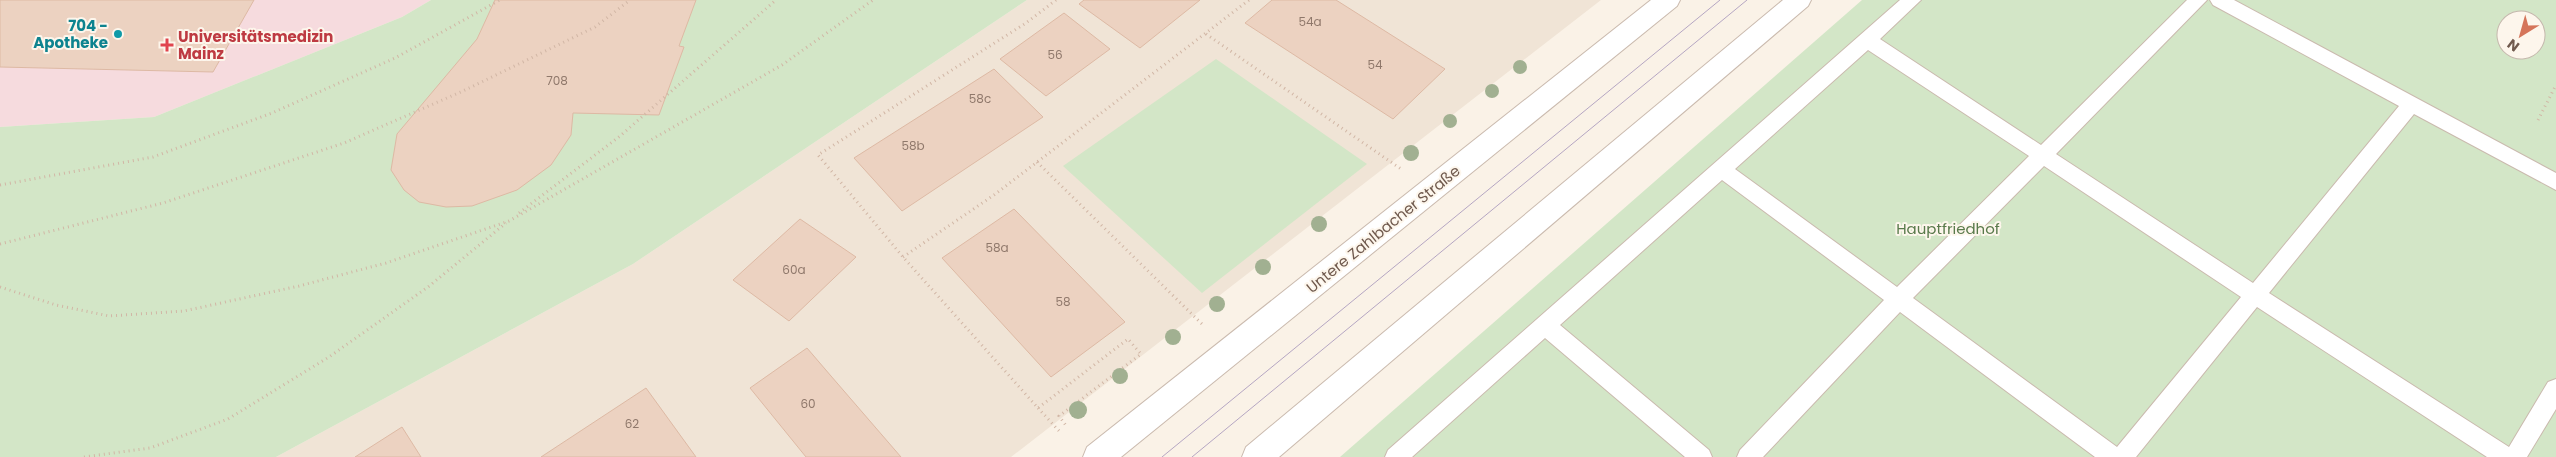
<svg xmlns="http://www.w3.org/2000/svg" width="2556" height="457" font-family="Poppins,sans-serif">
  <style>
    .residential { fill: #f0e4d6 }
    .medical { fill: #f6dbde }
    .green { fill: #d3e6c7; fill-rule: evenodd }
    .building { fill: #ecd2c1; stroke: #ddb9a4 }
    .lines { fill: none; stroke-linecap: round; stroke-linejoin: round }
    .service-casing { stroke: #cabaae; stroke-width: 2 }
    .tertiary-casing { stroke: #cabaae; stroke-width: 2 }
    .path { stroke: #d1b6a5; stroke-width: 3; stroke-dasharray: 1 4; stroke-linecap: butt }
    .service { fill: #fff; fill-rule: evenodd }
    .tertiary { fill: #fff; fill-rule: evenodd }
    .tram { stroke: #b5a6c2; stroke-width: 1 }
    .tree { fill: #a1b091 }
    .culture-dot { fill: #0f9aa8; stroke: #fdf6ec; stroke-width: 2 }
    .health-dot { fill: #e0444e; stroke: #fdf6ec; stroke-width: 2 }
    .labels { text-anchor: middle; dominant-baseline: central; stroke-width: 4; stroke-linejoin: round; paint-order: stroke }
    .number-label { font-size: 12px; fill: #8f786b }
    .culture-label { font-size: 15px; font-weight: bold; fill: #0d838f; stroke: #fdf6ec; text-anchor: end }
    .health-label { font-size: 15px; font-weight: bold; fill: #be3a42; stroke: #fdf6ec; text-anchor: start }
    .park-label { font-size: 15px; fill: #597a4b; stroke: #fdf6ec }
    .street-label { font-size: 15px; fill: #705a4e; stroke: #fdf6ec }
  </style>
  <rect width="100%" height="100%" fill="#faf2e7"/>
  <path class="residential" d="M1027 0H1601L1011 457H276L633 264Z"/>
  <path class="medical" d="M0 0H431L402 17 154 117 0 127Z"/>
  <g class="green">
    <path d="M431 0H1027L633 264 276 457H0V127L154 117 402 17Z"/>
    <path d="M1862 0H2556V457H1340ZM2506 20H2536V50H2506Z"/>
    <path d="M1216 59 1367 164 1202 293 1063 166Z"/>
  </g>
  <g class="building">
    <path d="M0 0H254L213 72 0 67Z"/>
    <path d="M495 0H696L679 46 684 47 659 115 573 113 571 135 551 165 517 190 472 206 446 207 419 202 404 190 391 170 397 134 477 39Z"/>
    <path d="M1084 0H1200L1140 48 1079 4Z"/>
    <path d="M1272 0H1336L1445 69 1393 119 1245 23Z"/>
    <path d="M1064 13 1110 49 1046 96 1000 59Z"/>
    <path d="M994 69 1043 117 902 211 854 158Z"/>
    <path d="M1014 209 1125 322 1051 377 942 258Z"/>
    <path d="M800 219 856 257 789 321 733 280Z"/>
    <path d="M807 348 831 376 901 457H806L750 388Z"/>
    <path d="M646 388 696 457H541Z"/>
    <path d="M402 427 421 457H355Z"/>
  </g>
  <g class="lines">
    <defs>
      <path id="service" d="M1900 0H1921L1880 39 2041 145 2187 0H2207L2056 154 2253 283 2399 106 2213 5 2210 0H2234L2556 173V190L2414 114 2269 293 2509 447 2548 382 2556 379V409L2527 457H2487L2257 307 2136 457H2095L1900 312 1763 457H1737L1740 450 1884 300 1722 180 1560 325 1709 450 1712 457H1685L1545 338 1412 457H1385L1388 450ZM1868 50 2029 156 1897 287 1735 169ZM2044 166 2241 297 2117 447 1913 298Z"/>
      <g id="tertiary">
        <path d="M1651 0H1680L1677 6 1121 457H1083L1087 447Z"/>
        <path d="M1783 0H1811L1808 6 1279 457H1242L1246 447Z"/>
      </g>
    </defs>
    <use href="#service" class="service-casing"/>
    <use href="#tertiary" class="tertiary-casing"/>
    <g class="path">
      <path d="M1056 0 1026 23 818 155 903 257 1038 408 1128 339 1141 354 1059 416 1067 427"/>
      <path d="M1206 34 1401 169"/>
      <path d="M2538 120 2556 85"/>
      <path d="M1037 162 1202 324"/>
      <path d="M0 185 153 157 272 113 395 58 500 0"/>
      <path d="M519 213 620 136 776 0"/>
      <path d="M0 244 163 203 344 143 463 91 595 27 630 0"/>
      <path d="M903 257 994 195 1249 0"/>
      <path d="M0 287 56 305 109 316 184 311 299 286 386 263 509 221 782 65 873 0"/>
      <path d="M1038 408 1060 432"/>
      <path d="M84 457 150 448 228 419 329 357 428 287 506 223"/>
    </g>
    <use href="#service" class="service"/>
    <use href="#tertiary" class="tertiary"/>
    <g class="tram">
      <path d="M1162 457 1720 0"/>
      <path d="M1192 457 1747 0"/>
    </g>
  </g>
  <g class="tree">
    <circle cx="1520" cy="67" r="7"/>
    <circle cx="1492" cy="91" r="7"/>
    <circle cx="1450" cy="121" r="7"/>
    <circle cx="1411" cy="153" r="8"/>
    <circle cx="1319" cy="224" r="8"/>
    <circle cx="1263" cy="267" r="8"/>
    <circle cx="1217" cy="304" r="8"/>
    <circle cx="1173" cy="337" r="8"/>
    <circle cx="1120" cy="376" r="8"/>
    <circle cx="1078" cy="410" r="9"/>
  </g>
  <circle class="culture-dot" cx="118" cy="34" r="5"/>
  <path class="health-dot" d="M164.5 37.5h5v5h5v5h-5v5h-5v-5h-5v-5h5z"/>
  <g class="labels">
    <g class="number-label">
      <text x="1310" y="21">54a</text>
      <text x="1055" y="54">56</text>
      <text x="1375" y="64">54</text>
      <text x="557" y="80">708</text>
      <text x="980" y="98">58c</text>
      <text x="913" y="145">58b</text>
      <text x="997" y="247">58a</text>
      <text x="794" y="269">60a</text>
      <text x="1063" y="301">58</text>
      <text x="808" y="403">60</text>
      <text x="632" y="423">62</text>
    </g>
    <g class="culture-label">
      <text x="108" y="25">704 -<tspan x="108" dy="17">Apotheke</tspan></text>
    </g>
    <g class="health-label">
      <text x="178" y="36">Universitätsmedizin<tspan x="178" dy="17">Mainz</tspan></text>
    </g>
    <g class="park-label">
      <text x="1948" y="228">Hauptfriedhof</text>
    </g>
    <g class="street-label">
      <text transform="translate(1383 229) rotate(-39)">Untere Zahlbacher Straße</text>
    </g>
  </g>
  <g transform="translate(2521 35) rotate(217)"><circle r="24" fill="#fdf6ec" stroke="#c5b8ad"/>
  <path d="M0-4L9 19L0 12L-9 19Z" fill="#d5755a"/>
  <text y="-8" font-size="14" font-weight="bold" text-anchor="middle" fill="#705a4e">N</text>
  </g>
</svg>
